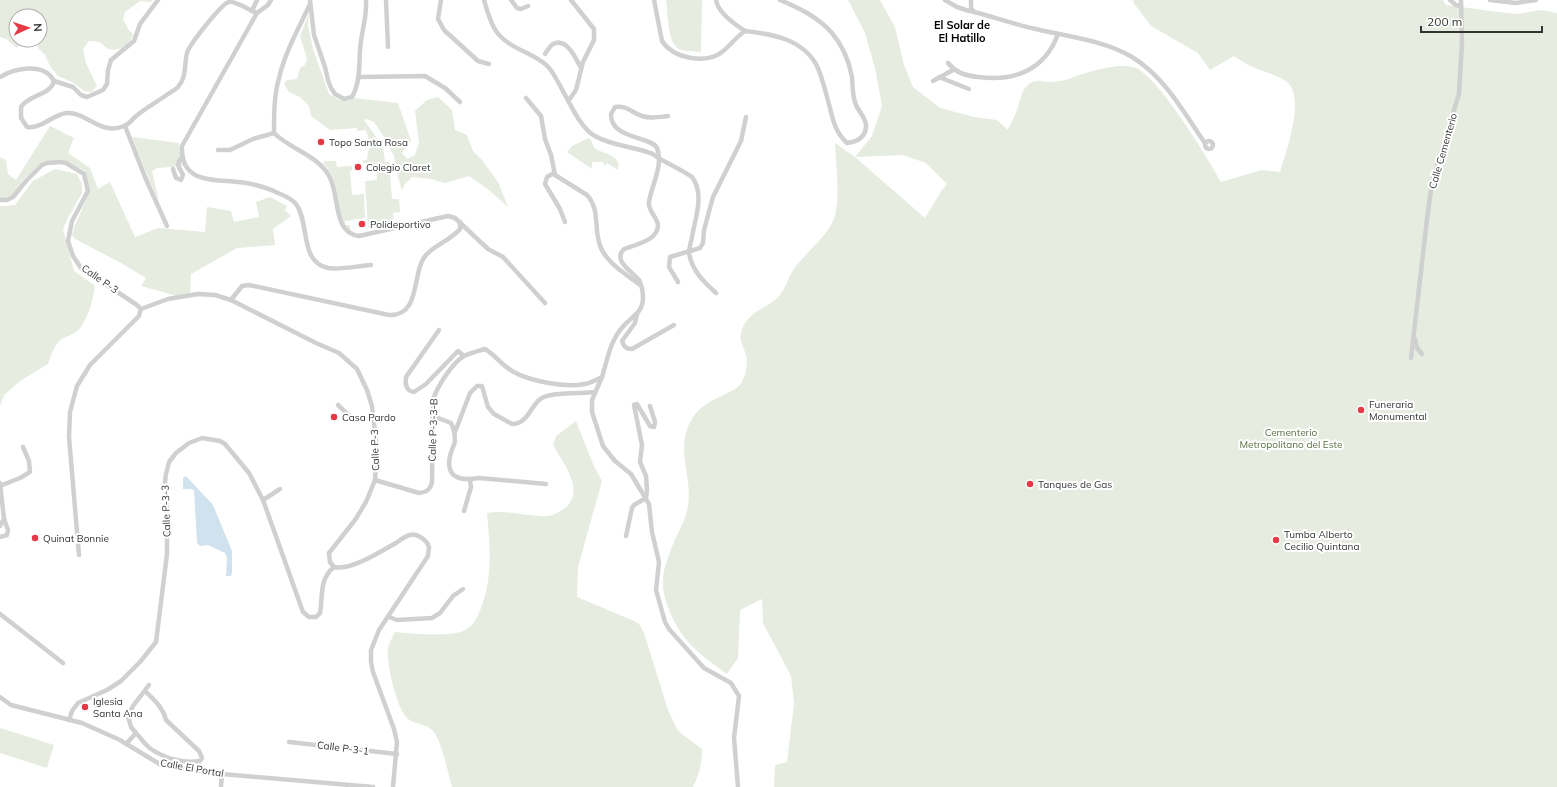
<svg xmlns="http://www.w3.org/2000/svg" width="1557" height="787" font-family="Mulish,sans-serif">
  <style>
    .green { fill: #e6ecdf; fill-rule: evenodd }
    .water { fill: #cfe2ee }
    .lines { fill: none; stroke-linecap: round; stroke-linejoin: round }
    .minor { stroke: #d0d0d0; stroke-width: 4.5 }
    .poi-dot { fill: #e63946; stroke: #fff; stroke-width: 1.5 }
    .labels { text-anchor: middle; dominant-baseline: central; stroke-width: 4; stroke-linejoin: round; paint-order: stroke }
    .poi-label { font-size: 10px; fill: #333; stroke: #fff; text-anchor: start }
    .street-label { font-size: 10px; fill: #333; stroke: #fff }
    .park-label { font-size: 10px; fill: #56703f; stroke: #fff }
    .neighbourhood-label { font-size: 11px; font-weight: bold; fill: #000; stroke: #fff }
  </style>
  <rect width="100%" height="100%" fill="#fff"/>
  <g class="green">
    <path d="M0 0H153L151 2 140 1 125 12 123 19 128 29 133 34C131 44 120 52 109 49 105 48 103 44 99 42 96 41 92 41 89 41L83 49 86 63 97 86 91 92 84 91 72 82 58 76 50 66 45 55 38 48 36 40H40V16H16V40H23L17 48 6 39 0 37Z"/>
    <path d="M666 0H702L701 52C694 51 685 52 679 49 667 43 668 12 666 0Z"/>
    <path d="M848 0H880L895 27 904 65 913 87 940 108 974 117 997 120 1008 130C1011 124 1014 117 1017 110 1021 99 1022 82 1038 81 1041 80 1044 82 1047 82 1055 82 1064 81 1071 78 1087 72 1116 63 1133 67 1156 72 1209 160 1221 182L1261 170 1280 172C1286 151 1306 99 1287 82 1280 76 1259 70 1250 66 1244 63 1239 59 1234 56L1210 70 1198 53 1151 26 1133 2 1134 0H1443L1446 5 1498 12 1517 14 1541 10 1557 13V787H774L775 765 787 762 794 703 791 676 763 623 762 599 740 610 738 658 727 674C699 654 680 640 668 607 663 593 661 581 665 567 668 558 671 548 675 540 679 530 685 521 687 511 695 477 673 451 692 419 704 397 734 396 742 382 746 375 748 363 746 355 742 341 737 339 744 325 753 309 770 307 780 295 786 287 789 276 795 267 807 252 824 239 833 221 841 203 836 163 835 143L855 157 872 136 882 106 875 68 865 33ZM903 155 926 163 947 184 942 190 925 218 855 157Z"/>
    <path d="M309 13 308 25 313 49 329 94 339 100 348 101 355 98 398 103 411 141 402 153 407 159 415 155 419 143 415 111 427 100 438 97 452 110 455 130 467 135 473 151 482 160 498 182 508 207 489 190 469 176 445 183 431 179 412 177 405 184 402 190 398 177 394 156 384 137 374 122 366 119 364 120 383 147 385 162H389L392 199H399L400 212 393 213 394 225 368 228 365 181 377 180 376 164 367 165V163H363V160H367L368 151 369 150 368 135H367L366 130 357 131V128L330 130 311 116 309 106 300 97 289 92 284 84 287 80 297 79 300 68 305 65 307 59 300 36Z"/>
    <path d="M50 126 74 138 68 153 90 168 98 189 110 182 135 237 158 228 205 232 207 207 231 211 234 222 259 217 256 202 270 197 287 206 285 210 291 216 273 229 275 245 237 248 191 274 190 294 177 296 141 286 146 278 121 263 75 239 72 235 75 225 90 191 85 171 65 161 40 164 22 181 11 198H0V157L6 160 8 174 16 180Z"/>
    <path d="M132 137 179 143 180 155 183 166 157 168 152 171 159 201 145 170Z"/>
    <path d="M589 138 591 140 594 148C603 154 622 155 618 169H616L607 163 605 166 603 162H592V169L567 152 572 146Z"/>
    <path d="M325 161H336L337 167 352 166V171H350L352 195 364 194 365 218 345 221V225H350V232C347 228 342 224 341 219 335 198 340 181 323 163Z"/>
    <path d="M55 169 77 174 82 184V193L68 218 63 229 74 271 95 286C94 296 87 323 78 330 74 334 67 336 62 339 54 344 51 356 48 364L20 381 4 395 0 406V206L15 205 33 181Z"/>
    <path d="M576 421 593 464 602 481 578 567 577 597 634 621 639 624 644 633 668 710 678 731 702 749C702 763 699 775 693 787H452C448 774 442 741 433 731 426 723 413 725 406 717 397 707 386 663 388 649 388 644 393 637 395 632 411 634 449 637 463 631 474 626 477 618 481 608 493 576 490 546 487 513 506 510 521 515 540 516 550 517 557 514 565 508 586 490 563 463 553 445L556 436Z"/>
    <path d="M0 728 54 745 47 768 0 753Z"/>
  </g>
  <path class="water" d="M186 476 213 505 232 551V572L231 576H226L227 558 225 553 208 545 200 546 197 543 194 490 190 489H183V478Z"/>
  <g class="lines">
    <g class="minor">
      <path d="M271 0 268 5 257 13 182 146C180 187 219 178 246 183 257 185 268 188 278 193 285 196 291 198 296 204 310 223 299 262 328 268 342 270 357 266 371 265"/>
      <path d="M310 0 314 35 325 67 328 80 331 88 335 94 344 99 352 97C362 79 358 60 361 41 363 27 367 14 366 0"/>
      <path d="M386 0 388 47"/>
      <path d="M441 0 438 19 444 30 478 61 489 64"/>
      <path d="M484 0C492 29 496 39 525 52 533 56 544 61 550 69 563 86 577 127 595 136 612 146 632 146 650 153 654 154 657 157 660 159 671 165 682 170 692 177 705 194 695 219 692 237 691 242 689 248 689 253 692 271 704 282 716 293"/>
      <path d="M511 0 517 8 521 9 528 6"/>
      <path d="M654 0 662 41C673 58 705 65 722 52 730 46 736 37 745 31 772 34 803 39 817 66 823 79 826 94 830 108 833 121 836 133 847 143 856 142 865 138 866 127 867 119 859 112 856 105 852 96 853 87 852 77 849 61 843 46 832 33 818 17 799 8 780 0"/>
      <path d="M716 0C718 13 734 24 745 31"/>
      <path d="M945 0 957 7 966 10C989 15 1012 24 1036 29 1068 37 1104 40 1132 57 1165 77 1184 113 1205 143"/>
      <path d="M971 0V7L973 11"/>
      <path d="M1450 0 1456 5 1461 6"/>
      <path d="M1490 0 1516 3 1536 0"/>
      <path d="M310 4C299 28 285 52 279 78 274 96 274 114 274 133 290 149 315 154 328 174 341 193 331 233 359 236L448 216 455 218 488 249 503 257 545 303"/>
      <path d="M252 11 257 0"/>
      <path d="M545 54C547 51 550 46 553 44 567 37 576 59 581 68"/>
      <path d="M948 63C955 72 966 76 978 77 1014 82 1045 70 1058 34"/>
      <path d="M0 77C15 68 44 62 54 81"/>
      <path d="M359 77 425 76 445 88 460 102"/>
      <path d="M939 77 969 89"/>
      <path d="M54 81C51 95 28 95 21 107V118L27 127C42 129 53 114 67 113 87 112 100 136 124 126 128 125 132 120 135 117 145 108 157 102 168 94 171 92 175 90 178 87 187 77 184 64 187 53 189 45 222 3 229 2 234 0 251 11 257 13"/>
      <path d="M54 81 73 87 81 95 87 97 103 90 107 84 108 70 111 60 134 41 140 24 158 0"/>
      <path d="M933 81 953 70"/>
      <path d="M526 98 541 116 545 139 551 155 555 175 587 195C601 210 593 231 601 248 608 264 626 274 639 284"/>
      <path d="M569 100 576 90 583 62 594 40V29L571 0"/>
      <path d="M125 126 145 177 167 226"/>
      <circle cx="1209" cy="145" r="4"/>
      <path d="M218 150H230L253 139 274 133"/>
      <path d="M173 169 176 178 181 180 183 175C180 168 174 164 183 157"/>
      <path d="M554 173 547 177 545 184 560 209 565 222"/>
      <path d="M0 200H7L13 197 26 181 42 165 47 163 60 162 66 163 84 174 88 191 72 221 68 241 73 256 81 268 137 305 141 309 168 299 198 294 215 295 231 300 316 343 339 353 357 369 367 390 372 406 377 450 375 480 366 502 355 520 329 553 330 562 334 567C351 571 381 551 396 543 400 540 405 536 410 535 417 533 427 540 429 547 429 550 428 553 428 556L379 630 371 650V662L373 672 394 729 397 742 393 787"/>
      <path d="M678 282 669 267 670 257 700 248 703 243 704 230 713 197 741 141 746 117"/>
      <path d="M231 300 242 286 249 285 389 315C422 316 411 272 426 255 436 244 451 240 460 229V222"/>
      <path d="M637 314 635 323 622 341C624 347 626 349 632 349L674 325"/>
      <path d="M439 330 406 377C405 384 406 391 414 392L426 384 458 351 464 356"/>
      <path d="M1415 339 1417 348 1422 354"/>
      <path d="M1411 358 1427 219 1432 182 1459 94 1462 43 1461 0"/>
      <path d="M602 377 592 400V412L603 446 615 461 631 474 649 504 652 532 659 562 656 590 665 622 669 629 704 668 731 683 739 696 734 738 738 787"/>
      <path d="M338 405C353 419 352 421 373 418"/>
      <path d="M432 418H438L451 423C454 429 455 434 455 441 454 446 451 451 450 456 445 479 462 481 479 478L546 484"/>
      <path d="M455 432 470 393 477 386H482L488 407 494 414 512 424C527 424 530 408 539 400 548 391 582 394 595 392"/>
      <path d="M375 480 419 493C427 492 430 490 432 482L433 400C437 387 452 363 464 356 470 353 479 351 485 349 495 355 502 365 512 371 529 381 565 388 585 384 591 383 596 380 602 377 607 361 610 342 621 329 630 317 643 314 643 298 643 291 642 286 639 280 633 272 612 261 624 249 632 246 649 242 654 235 666 221 647 214 649 202 651 187 664 164 657 148 651 136 610 139 611 114L615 107C627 105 632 113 642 116 651 119 659 117 668 116"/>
      <path d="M0 483 4 519 8 530 7 535 0 537"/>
      <path d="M0 486 20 478 30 472 29 461 23 447"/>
      <path d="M263 500 280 489"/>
      <path d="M464 511 471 487 470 480"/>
      <path d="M0 526 4 519"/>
      <path d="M626 536 632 508 634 505 646 498 647 490 646 476 640 462 642 445 634 405 637 404 650 426 654 427 655 422 650 406"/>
      <path d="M79 555 69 437 70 412 77 386 90 365 139 316 141 309"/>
      <path d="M0 614 63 663"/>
      <path d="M389 617 397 620 432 618 440 613 453 596 463 589"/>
      <path d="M0 697 11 705 82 723 120 740 161 765 222 774 373 787"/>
      <path d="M69 720 72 711 78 703 107 690 121 681 140 662 156 642 167 554V510L165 482 166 474 169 462 176 453 189 443 202 438 220 441 225 444 249 473 263 500 303 612 309 617H316L320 613C323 596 319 579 334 567"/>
      <path d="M136 733C141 738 145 745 151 749 164 758 184 764 200 761L202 758 199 751 166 720C163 707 153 699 145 691"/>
      <path d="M289 742 397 754"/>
      <path d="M126 744 136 733 131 727 128 716 133 706 149 685"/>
      <path d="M221 787 222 774"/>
    </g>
  </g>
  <g class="poi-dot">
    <circle cx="321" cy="142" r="4"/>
    <circle cx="358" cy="167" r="4"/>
    <circle cx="362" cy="224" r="4"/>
    <circle cx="1361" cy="410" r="4"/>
    <circle cx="334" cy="417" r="4"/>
    <circle cx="1030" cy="484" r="4"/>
    <circle cx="35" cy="538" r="4"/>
    <circle cx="1276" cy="540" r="4"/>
    <circle cx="85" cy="707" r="4"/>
  </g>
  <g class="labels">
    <g class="poi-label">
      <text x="329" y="142">Topo Santa Rosa</text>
      <text x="366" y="167">Colegio Claret</text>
      <text x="370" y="224">Polideportivo</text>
      <text x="1369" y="404">Funeraria<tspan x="1369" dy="12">Monumental</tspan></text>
      <text x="342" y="417">Casa Pardo</text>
      <text x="1038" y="484">Tanques de Gas</text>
      <text x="1284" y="534">Tumba Alberto<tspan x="1284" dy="12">Cecilio Quintana</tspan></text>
      <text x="43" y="538">Quinat Bonnie</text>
      <text x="93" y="701">Iglesia<tspan x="93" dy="12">Santa Ana</tspan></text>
    </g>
    <g class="street-label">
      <text transform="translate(1443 151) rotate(-74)">Calle Cementerio</text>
      <text transform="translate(100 279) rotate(35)">Calle P-3</text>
      <text transform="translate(433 430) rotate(-88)">Calle P-3-3-B</text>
      <text transform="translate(375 450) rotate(-92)">Calle P-3</text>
      <text transform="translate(166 511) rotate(-92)">Calle P-3-3</text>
      <text transform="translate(343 748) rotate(7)">Calle P-3-1</text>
      <text transform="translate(192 768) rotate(10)">Calle El Portal</text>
    </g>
    <g class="park-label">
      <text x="1291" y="432">Cementerio<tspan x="1291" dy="12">Metropolitano del Este</tspan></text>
    </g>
    <g class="neighbourhood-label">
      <text x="962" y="25">El Solar de<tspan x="962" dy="13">El Hatillo</tspan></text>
    </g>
  </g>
  <g transform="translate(28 28) rotate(87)"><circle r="19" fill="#ffffff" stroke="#adadad"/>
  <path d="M0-3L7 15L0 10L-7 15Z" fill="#e63946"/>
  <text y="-6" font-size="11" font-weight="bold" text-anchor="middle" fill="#333333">N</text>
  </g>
  <path d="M1421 26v6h121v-6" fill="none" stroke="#333333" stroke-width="2"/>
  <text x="1427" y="26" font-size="12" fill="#333333" stroke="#ffffff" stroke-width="3" paint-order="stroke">200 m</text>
</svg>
